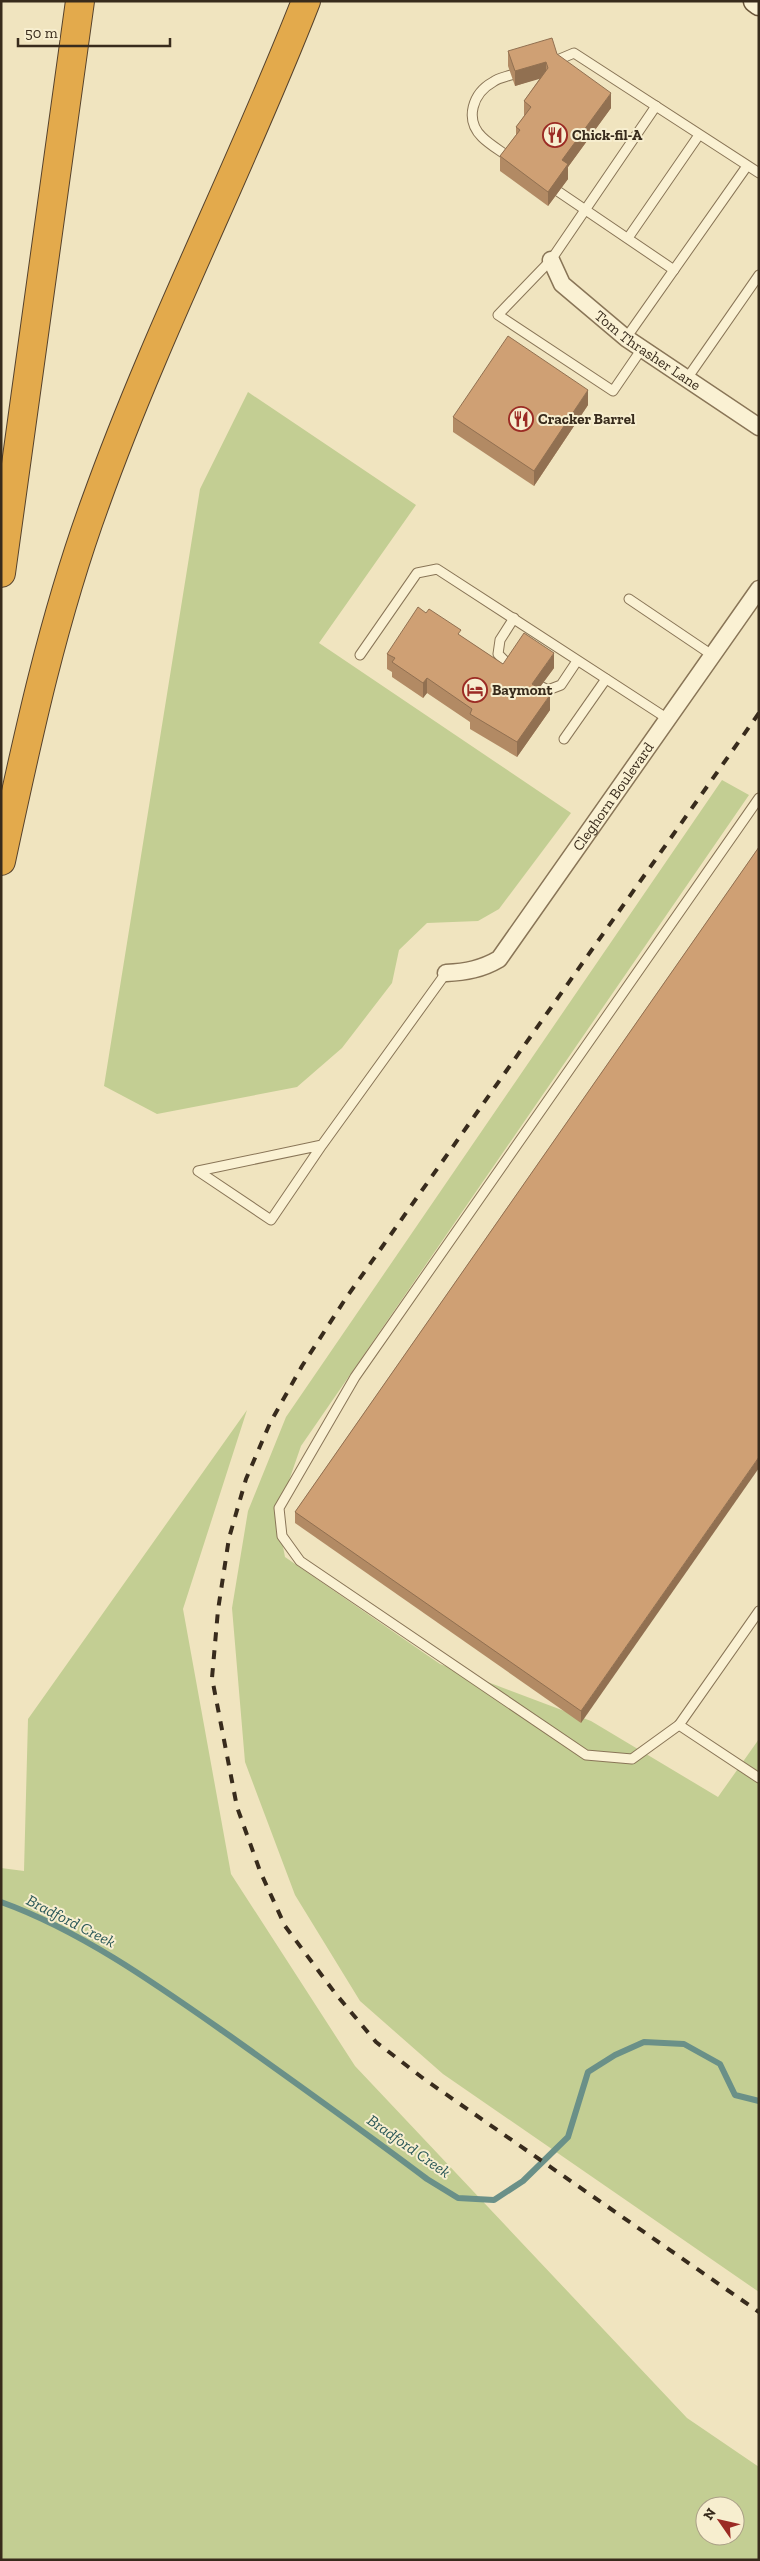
<svg xmlns="http://www.w3.org/2000/svg" width="760" height="2561" font-family="'Zilla Slab',serif">
  <style>
    .green { fill: #c3ce93; fill-rule: evenodd }
    .lines { fill: none; stroke-linecap: round; stroke-linejoin: round }
    .stream { stroke: #6a9088; stroke-width: 6 }
    .service-casing { stroke: #897557; stroke-width: 11 }
    .minor-casing { stroke: #897557; stroke-width: 19 }
    .secondary-casing { stroke: #6b563a; stroke-width: 25 }
    .motorway-casing { stroke: #56422c; stroke-width: 30 }
    .service { stroke: #faf1d3; stroke-width: 9 }
    .minor { stroke: #faf1d3; stroke-width: 16 }
    .secondary { stroke: #faf1d3; stroke-width: 22 }
    .motorway { stroke: #e3aa4c; stroke-width: 28 }
    .rail { stroke: #382b1c; stroke-width: 4; stroke-dasharray: 9 9; stroke-linecap: butt }
    .wall { fill: #b28a64 }
    .shaded-wall { fill: #917051 }
    .building { fill: #cfa074; stroke: #917051 }
    .labels { text-anchor: middle; dominant-baseline: central; stroke-width: 4; stroke-linejoin: round; paint-order: stroke }
    .poi-label { font-size: 15px; font-weight: bold; fill: #382b1c; stroke: #f7eecf; text-anchor: start }
    .street-label { font-size: 15px; fill: #382b1c; stroke: #f7eecf }
    .water-label { font-size: 16px; font-style: italic; fill: #2b5858; stroke: #f7eecf }
  </style>
  <rect width="100%" height="100%" fill="#f0e4bf"/>
  <g class="green">
    <path d="M248 392 416 505 319 643 571 813 499 909 478 921 427 923 399 950 392 983 342 1048 297 1087 157 1114 104 1086 200 489Z"/>
    <path d="M722 780 749 795 301 1446 277 1515 285 1557 440 1664 591 1721 718 1797 759 1739V2292L443 2074 360 2001 295 1895 245 1762 232 1608 248 1511 286 1417Z"/>
    <path d="M247 1410 183 1609 231 1874 355 2066 687 2418 759 2467V2560H1V1868L24 1871 28 1719ZM705 2506H735V2536H705Z"/>
  </g>
  <g class="lines">
    <path class="stream" d="M1 1902C82 1931 160 1987 230 2036 296 2083 362 2130 427 2179L458 2198 494 2200 523 2181 568 2137 588 2072 615 2055 644 2042 684 2044 720 2064 735 2095 759 2101"/>
    <defs>
      <g id="service">
        <path d="M555 61 574 53 759 173"/>
        <path d="M510 158C501 151 490 145 482 137 464 119 473 93 493 82 498 78 505 77 511 75"/>
        <path d="M559 192 674 270"/>
        <path d="M628 238 699 135"/>
        <path d="M626 338 747 166"/>
        <path d="M641 350 613 391 498 315 551 260 656 106"/>
        <path d="M686 380 759 275"/>
        <path d="M629 599 712 655"/>
        <path d="M360 655 417 573 437 569 668 719"/>
        <path d="M511 667 498 654 500 640 514 618"/>
        <path d="M540 686 548 690 561 685 577 661"/>
        <path d="M564 739 606 679"/>
        <path d="M322 1145 198 1171 271 1220 322 1145 446 973"/>
        <path d="M759 1611 679 1725 759 1778"/>
        <path d="M679 1725 632 1759 586 1755 300 1561 282 1536 279 1508 355 1377 759 798"/>
      </g>
      <g id="minor">
        <path id="s1" d="M551 260 562 284 626 338 759 427"/>
        <path id="s2" d="M446 973C466 972 482 969 499 959L759 589"/>
      </g>
      <path id="secondary" d="M755 1 759 4"/>
      <g id="motorway">
        <path d="M1 573 80 1"/>
        <path d="M1 861C27 740 53 618 96 501 157 331 240 170 306 1"/>
      </g>
    </defs>
    <use href="#service" class="service-casing"/>
    <use href="#minor" class="minor-casing"/>
    <use href="#secondary" class="secondary-casing"/>
    <use href="#motorway" class="motorway-casing"/>
    <use href="#service" class="service"/>
    <use href="#minor" class="minor"/>
    <use href="#secondary" class="secondary"/>
    <use href="#motorway" class="motorway"/>
    <path class="rail" d="M759 713 346 1298 302 1366 270 1423 246 1479 229 1538 218 1610 212 1678 237 1807 260 1871 285 1926 335 1993 376 2042 424 2079 759 2312"/>
  </g>
  <g class="wall">
    <path d="M508 51 557 54 611 108 568 167V179L548 206 500 171V156L516 135V127L524 116V101L540 78 515 86 508 66Z"/>
    <path d="M588 405 534 486 453 432V417Z"/>
    <path d="M426 613 503 664 554 668 539 688 550 710 517 757 470 729V722L427 693 423 698 392 677V672L387 669V654Z"/>
    <path d="M759 847 581 1723 295 1523V1512Z"/>
  </g>
  <g class="shaded-wall">
    <path d="M546 62V77L515 86V71Z"/>
    <path d="M611 93V108L568 167V179L548 206V192L562 160Z"/>
    <path d="M588 390V405L534 486V471Z"/>
    <path d="M554 653V668L532 698V684Z"/>
    <path d="M427 678V693L423 698V683Z"/>
    <path d="M550 695V710L517 757V742Z"/>
    <path d="M759 1457V1468L581 1723V1711Z"/>
  </g>
  <g class="building">
    <path d="M552 38 557 54 611 93 562 160 568 164 548 192 500 156 520 130 516 127 531 107 524 101 548 68 546 62 515 71 508 51Z"/>
    <path d="M508 336 588 390 534 471 453 417Z"/>
    <path d="M418 607 426 613 429 609 461 630 458 634 503 664 524 633 554 653 532 684 550 695 517 742 470 714 472 709 427 678 423 683 392 662 395 658 387 654Z"/>
    <path d="M759 847V1457L581 1711 295 1512Z"/>
  </g>
  <defs>
    <symbol id="restaurant-ring" viewBox="-11 -11 22 22"><circle r="9.5" fill="#f7eecf" stroke="#9b2b24" stroke-width="1.5"/><path d="M-5-6h1v4h1v-4h1v4h1v-4h1v5L-1.5 .5V6h-2V.5L-5-1ZM5-6V6H3V1.5H1.5Q1.5-4 5-6Z" fill="#9b2b24"/></symbol>
    <symbol id="hotel-ring" viewBox="-11 -11 22 22"><circle r="9.5" fill="#f7eecf" stroke="#9b2b24" stroke-width="1.5"/><path d="M-6-4.5h1.5V1H6V5H4.5V3h-9V5H-6ZM-4 0a1.8 1.8 0 1 1 3.6 0ZM.5 0V-2.5h3Q6-2.5 6 0Z" fill="#9b2b24"/></symbol>
  </defs>
  <g fill-rule="evenodd">
    <use href="#restaurant-ring" x="541" y="121" width="28" height="28"/>
    <use href="#restaurant-ring" x="507" y="405" width="28" height="28"/>
    <use href="#hotel-ring" x="461" y="676" width="28" height="28"/>
  </g>
  <g class="labels">
    <g class="poi-label">
      <text x="572" y="135">Chick-fil-A</text>
      <text x="538" y="419">Cracker Barrel</text>
      <text x="492" y="690">Baymont</text>
    </g>
    <g class="street-label">
      <text stroke="none"><textPath href="#s1" startOffset="135">Tom Thrasher Lane</textPath></text>
      <text stroke="none"><textPath href="#s2" startOffset="254">Cleghorn Boulevard</textPath></text>
    </g>
    <g class="water-label">
      <text transform="translate(71 1921) rotate(27)">Bradford Creek</text>
      <text transform="translate(409 2146) rotate(35)">Bradford Creek</text>
    </g>
  </g>
  <rect width="760" height="2561" fill="none" stroke="#382b1c" stroke-width="5"/>
  <g transform="translate(720 2521) rotate(304)"><circle r="24" fill="#f7eecf" stroke="#aba087"/>
  <path d="M0-4L9 19L0 12L-9 19Z" fill="#9b2b24"/>
  <text y="-8" font-size="14" font-weight="bold" text-anchor="middle" fill="#382b1c">N</text>
  </g>
  <path d="M18 38v8h152v-8" fill="none" stroke="#382b1c" stroke-width="2.5"/>
  <text x="25" y="38" font-size="15" fill="#382b1c" stroke="#f7eecf" stroke-width="4" paint-order="stroke">50 m</text>
</svg>
